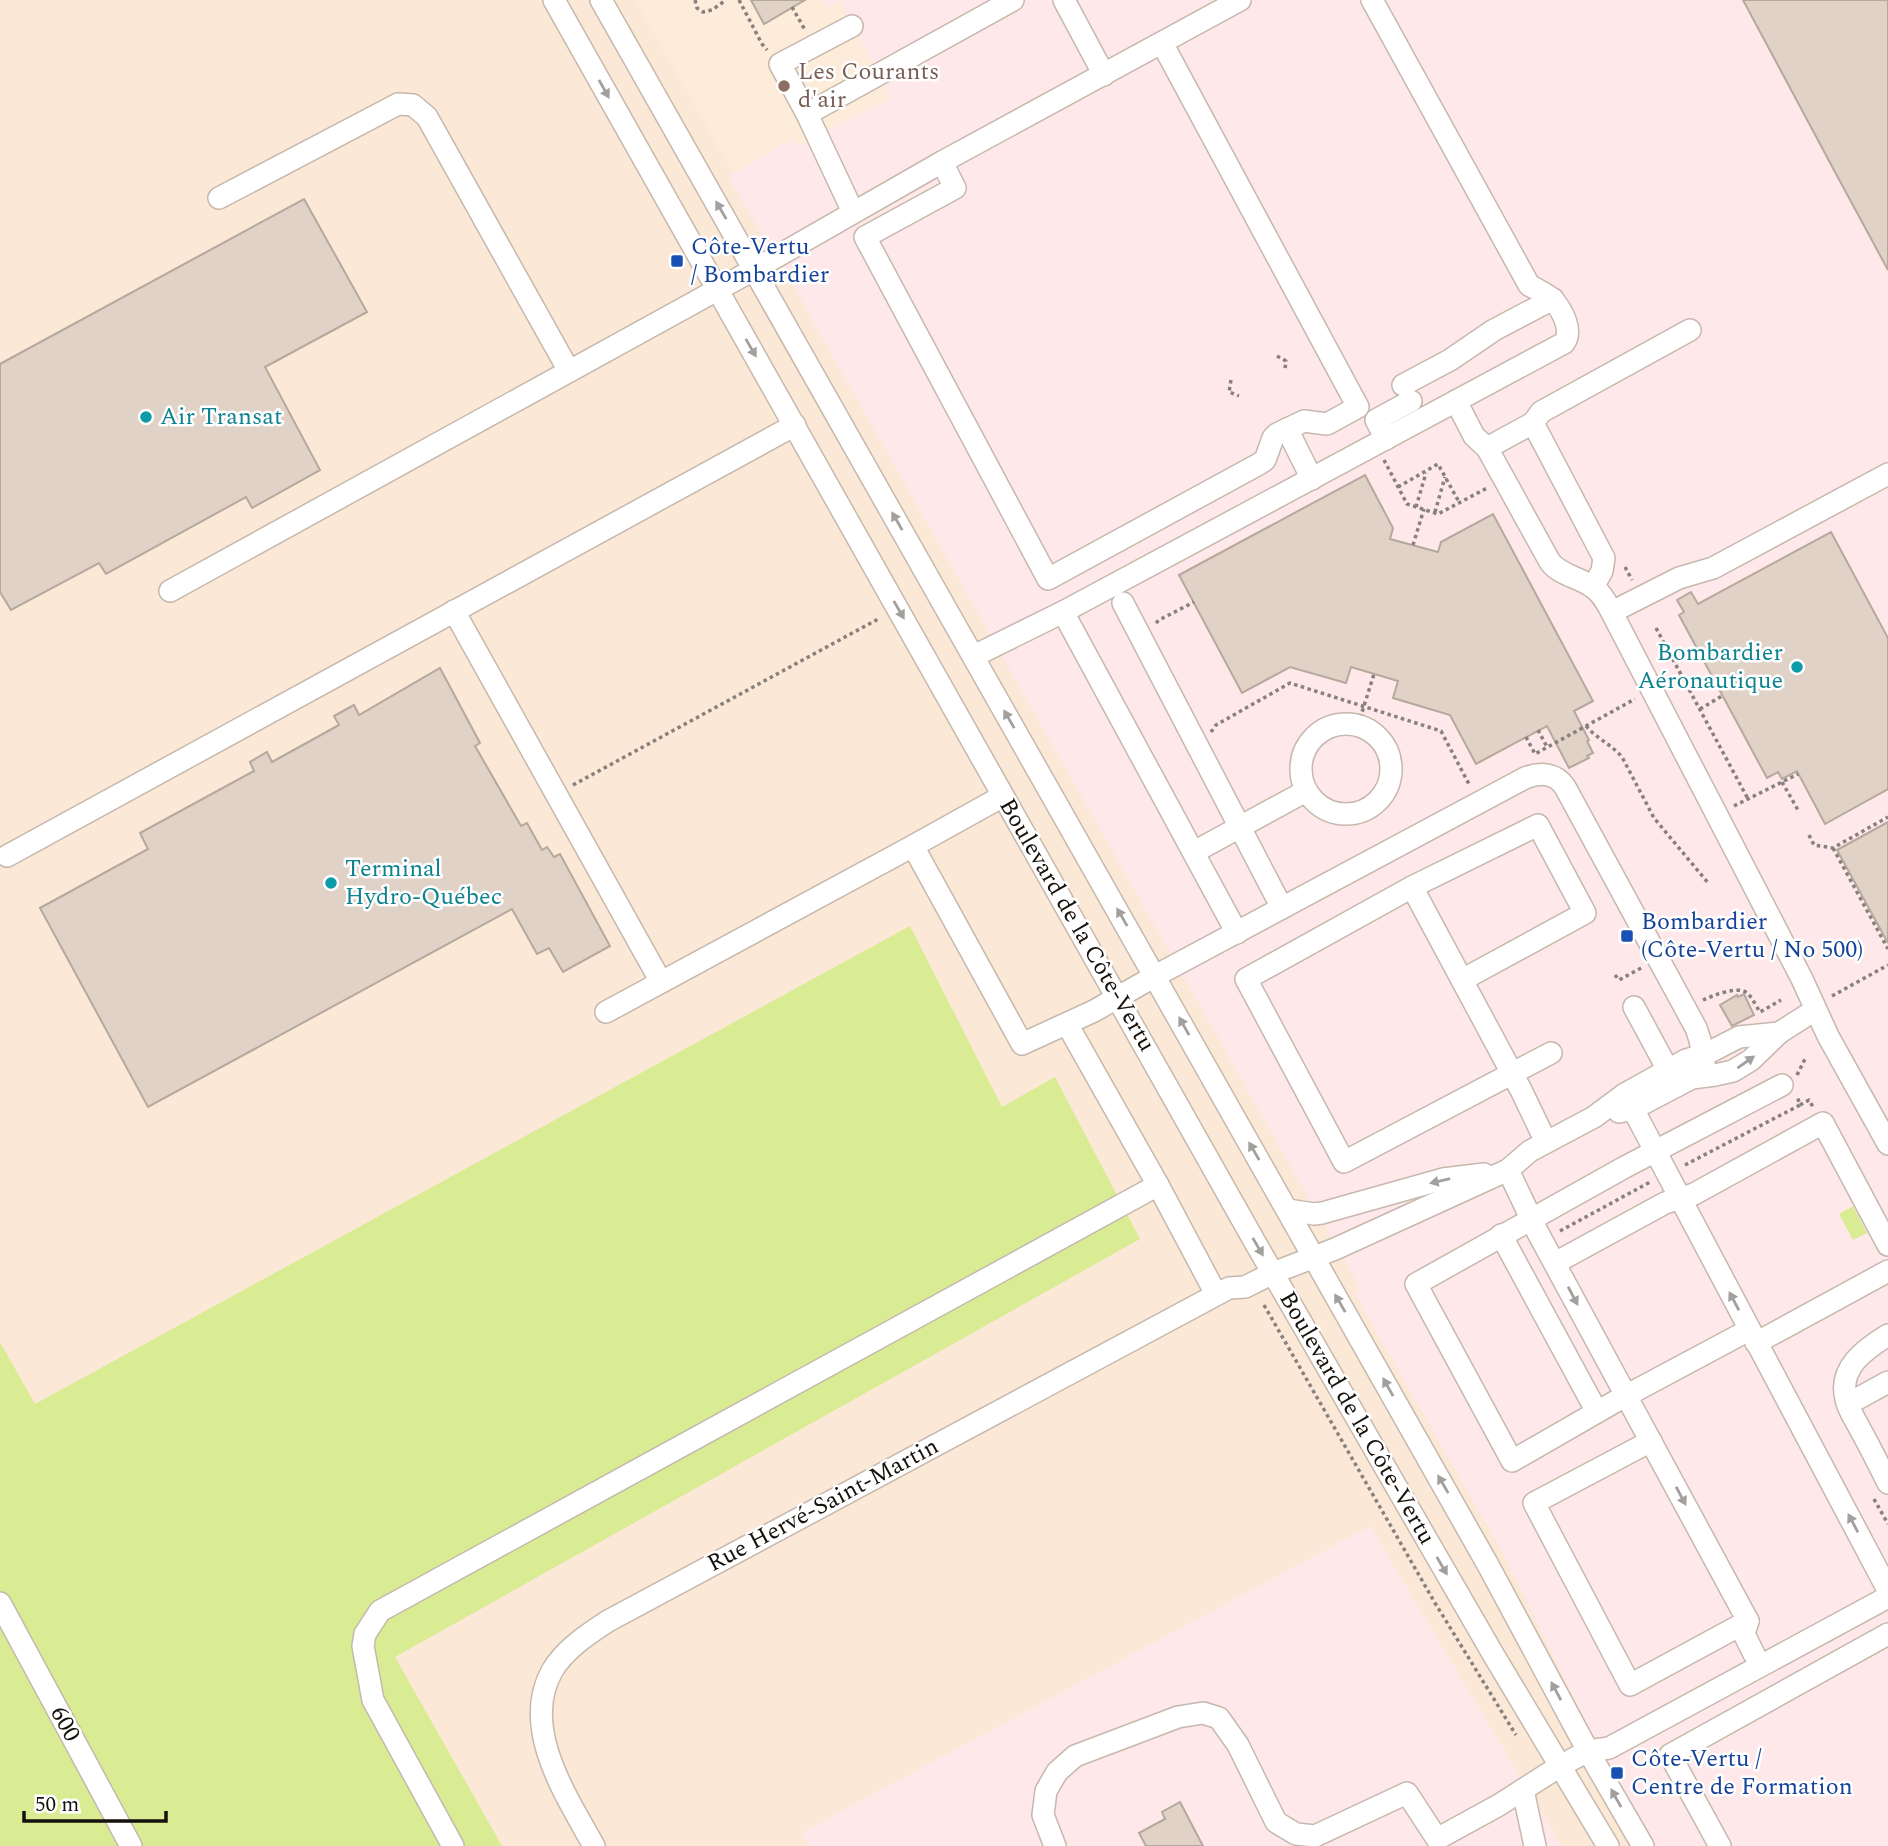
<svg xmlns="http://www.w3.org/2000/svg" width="1888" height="1846" font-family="Spectral,serif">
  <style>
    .built { fill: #fce8d6 }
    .industrial { fill: #fee8e9 }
    .education { fill: #fcecd9 }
    .green { fill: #d9ec93 }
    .building { fill: #e0d2c6; stroke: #b5a89c; stroke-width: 2 }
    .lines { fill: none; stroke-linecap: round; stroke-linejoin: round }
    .minor-casing { stroke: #c6b8ac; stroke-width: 24 }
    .path { stroke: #86817c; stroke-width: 3.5; stroke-dasharray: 3.5 3.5; stroke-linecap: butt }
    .minor { stroke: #fff; stroke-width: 21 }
    .oneway { fill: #a1a09e }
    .education-dot { fill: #8d6e63; stroke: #fff; stroke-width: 2.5 }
    .transit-dot { fill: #1a4fb4; stroke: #fff; stroke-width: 2.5 }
    .culture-dot { fill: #0f9aa8; stroke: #fff; stroke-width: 2.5 }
    .labels { text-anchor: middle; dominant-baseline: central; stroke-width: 5; stroke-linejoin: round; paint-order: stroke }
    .education-label { font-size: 24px; fill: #785e54; stroke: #fff; text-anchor: start }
    .transit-label { font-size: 24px; fill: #164399; stroke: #fff; text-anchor: start }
    .culture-label { font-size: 24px; fill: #0d838f; stroke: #fff; text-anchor: start }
    .street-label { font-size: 24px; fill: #15110c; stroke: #fff }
  </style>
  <rect width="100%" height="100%" fill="#fdf7f2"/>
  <rect class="built" x="0" y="0" width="1888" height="1846"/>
  <g class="industrial">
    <path d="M823 0H1888V1846H1657L1587 1725 1506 1559 1354 1292 1359 1289 1354 1276 1308 1197 792 284 728 177 792 138 805 144 828 130 891 98 840 2 827 9Z"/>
    <path d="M1370 1526 1562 1846H808L801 1833Z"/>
  </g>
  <path class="education" d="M635 0H823L828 8 839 2 891 98 828 130 805 144H797L792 139 733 173Z"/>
  <g class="green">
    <path d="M910 926 1002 1107 1055 1077 1140 1239 395 1657 502 1846H0V1342L35 1404Z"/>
    <path d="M1853 1206 1867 1233 1853 1240 1839 1214Z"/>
  </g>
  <g class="building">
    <path d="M751 0H805L764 24Z"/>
    <path d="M1743 0H1888V270L1835 172Z"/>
    <path d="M304 199 367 312 265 367 320 470 252 508 246 497 106 574 99 563 11 610 0 592V364Z"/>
    <path d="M1365 475 1393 528 1390 539 1438 552 1441 542 1493 514 1593 701 1574 711 1589 740 1587 741 1593 753 1587 756 1589 758 1569 768 1547 726 1476 764 1450 715 1393 698 1398 681 1351 667 1346 683 1290 667 1242 693 1179 575Z"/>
    <path d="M1831 532 1888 638V789L1825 824 1797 771 1782 779 1778 772 1767 778 1679 615 1684 612 1677 600 1691 592 1698 604Z"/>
    <path d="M440 668 480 743 475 746 521 826 527 823 542 850 547 847 554 857 560 854 610 946 563 972 549 948 537 954 512 909 148 1107 40 908 148 849 140 833 254 771 250 762 267 752 272 762 339 725 334 716 354 705 359 715Z"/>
    <path d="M1888 822V943L1837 850Z"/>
    <path d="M1744 994 1754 1015 1732 1026 1720 1005 1737 995 1738 997Z"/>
    <path d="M1180 1802 1203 1846H1146L1139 1833 1165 1819 1162 1812Z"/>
  </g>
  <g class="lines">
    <defs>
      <g id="minor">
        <path d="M554 0 1256 1244 1493 1654 1608 1846"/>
        <path d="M601 0 1488 1565 1588 1751 1643 1846"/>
        <path d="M1064 0 1104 75"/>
        <path d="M852 26 780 64 807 114 853 212"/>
        <path d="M1162 43 1358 407 1327 424 1304 421 1277 434 1273 438 1265 460 1259 464 1048 579 865 237 955 188 942 162 1240 0"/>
        <path d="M807 114 1013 0"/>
        <path d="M219 198 398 104 413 105 427 117 569 371"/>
        <path d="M1403 385 1450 360 1494 330 1553 299"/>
        <path d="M1456 401 1474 436 1487 448 1550 562C1560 575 1578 577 1591 586 1600 591 1605 600 1610 609L1802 979 1828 1036 1888 1144"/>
        <path d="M1533 423 1541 412 1690 330"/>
        <path d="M1287 429 1312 479"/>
        <path d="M1386 439 1376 420 1411 401"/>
        <path d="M1487 448 1533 423 1604 558 1602 571 1593 587"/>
        <path d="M170 591 755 269 942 162"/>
        <path d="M1123 603 1282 908"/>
        <path d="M454 611 661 982"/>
        <path d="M1063 612 1237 933"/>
        <path d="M1612 612 1679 578 1713 568 1888 474"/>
        <path d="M974 656 1063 612 1564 343C1573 331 1563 312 1554 301 1548 294 1537 290 1529 285L1372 0"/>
        <circle cx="1346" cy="769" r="45"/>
        <path d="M913 846 1003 796"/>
        <path d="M1194 852 1306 791"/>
        <path d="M7 856 795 425"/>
        <path d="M1412 887 1521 1090 1546 1142"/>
        <path d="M1462 980 1585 913 1538 825 1412 887 1246 979 1344 1162 1551 1053"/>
        <path d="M1634 1007 1674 1081"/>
        <path d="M606 1012 913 846 1022 1044 1094 1011 1155 976 1525 778C1540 772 1556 773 1565 787L1696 1028 1700 1040 1706 1076"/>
        <path d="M1067 1024 1158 1185 1216 1294"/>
        <path d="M1625 1094 1888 1590"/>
        <path d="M1619 1112 1633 1109 1692 1078 1715 1075 1733 1071 1751 1060 1779 1033 1815 1010"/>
        <path d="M1508 1170 1538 1233 1748 1621 1744 1634 1754 1654"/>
        <path d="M1288 1210 1314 1214 1322 1213 1443 1179 1484 1174"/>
        <path d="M1501 1235 1597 1412"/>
        <path d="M1555 1263 1665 1203 1694 1194 1823 1123 1888 1245"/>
        <path d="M1749 1330 1618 1400 1512 1461 1416 1284 1625 1167 1782 1085"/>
        <path d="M1888 1335C1865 1349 1838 1368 1846 1399 1848 1410 1855 1419 1860 1429 1870 1447 1879 1465 1888 1483"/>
        <path d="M1756 1343 1888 1271"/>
        <path d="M1848 1404 1888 1382"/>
        <path d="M1651 1441 1534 1503 1630 1685 1748 1621"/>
        <path d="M0 1603 131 1846"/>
        <path d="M1523 1790 1535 1846"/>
        <path d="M453 1846 373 1700 363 1646 365 1634 380 1611 1158 1185"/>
        <path d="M594 1846C567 1797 520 1728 552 1671 564 1650 588 1634 608 1621L1229 1288 1245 1287 1273 1273 1335 1249 1508 1170 1530 1151 1594 1117 1625 1094 1686 1060 1706 1054 1739 1037 1779 1033"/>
        <path d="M1055 1846 1043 1815 1046 1791 1057 1772 1075 1756 1178 1717 1203 1713 1219 1718 1238 1745 1276 1822 1296 1834 1315 1836 1407 1793 1437 1839 1499 1805 1560 1766 1588 1751 1609 1748 1888 1597"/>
        <path d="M1720 1846 1670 1755 1888 1634"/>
      </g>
    </defs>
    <use href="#minor" class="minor-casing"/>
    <g class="path">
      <path d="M695 0 697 8 703 12 712 10 726 0"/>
      <path d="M739 0 762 44 767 50"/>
      <path d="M792 7 805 30"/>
      <path d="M1277 356 1286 361 1285 369"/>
      <path d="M1231 380 1229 392 1239 396"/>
      <path d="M1384 460 1407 504 1438 514 1489 487"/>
      <path d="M1398 487 1438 464 1459 502"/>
      <path d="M1416 507 1426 473"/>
      <path d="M1435 512 1445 477"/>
      <path d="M1413 545 1424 509"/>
      <path d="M1625 567 1632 580"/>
      <path d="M1156 623 1159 620 1194 602"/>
      <path d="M1656 628 1748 799"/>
      <path d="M1700 709 1722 696"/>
      <path d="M1358 725 1374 674"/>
      <path d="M1586 726C1596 738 1612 745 1622 757L1654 818 1709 884"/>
      <path d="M1538 730 1547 747"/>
      <path d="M1211 732 1216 725 1290 683 1441 731 1470 786"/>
      <path d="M1526 737 1535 754 1635 699"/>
      <path d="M1782 782 1798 810"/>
      <path d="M573 785 880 618"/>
      <path d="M1734 806 1798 774"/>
      <path d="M1809 835 1814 845 1833 848 1888 817"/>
      <path d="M1833 848 1888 949"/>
      <path d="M1615 975 1619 980 1643 967"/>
      <path d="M1832 996 1888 965"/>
      <path d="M1703 1000C1712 996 1738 985 1747 993 1752 997 1756 1006 1760 1012L1781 1000"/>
      <path d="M1797 1075 1805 1059"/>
      <path d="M1800 1105 1809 1100 1813 1107"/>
      <path d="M1685 1165 1800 1105 1797 1096"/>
      <path d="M1560 1231 1652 1181"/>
      <path d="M1264 1305 1435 1603 1516 1735"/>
      <path d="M1874 1499 1888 1524"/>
    </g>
    <use href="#minor" class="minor"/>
  </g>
  <defs><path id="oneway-solid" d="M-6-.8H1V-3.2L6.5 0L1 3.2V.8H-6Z" transform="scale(1.75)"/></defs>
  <g class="oneway">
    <use href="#oneway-solid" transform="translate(604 89) rotate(61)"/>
    <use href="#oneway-solid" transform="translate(721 210) rotate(-120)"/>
    <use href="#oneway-solid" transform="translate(751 348) rotate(60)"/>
    <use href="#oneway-solid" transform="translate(897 521) rotate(-120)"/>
    <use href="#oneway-solid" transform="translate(899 610) rotate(60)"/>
    <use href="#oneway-solid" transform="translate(1009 719) rotate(-120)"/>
    <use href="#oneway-solid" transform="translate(1122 917) rotate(-120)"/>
    <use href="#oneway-solid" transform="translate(1184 1026) rotate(-119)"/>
    <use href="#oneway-solid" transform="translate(1746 1062) rotate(-35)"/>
    <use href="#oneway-solid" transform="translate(1254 1151) rotate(-120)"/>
    <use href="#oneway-solid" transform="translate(1440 1181) rotate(167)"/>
    <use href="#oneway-solid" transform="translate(1258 1247) rotate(60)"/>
    <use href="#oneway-solid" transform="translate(1573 1296) rotate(62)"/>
    <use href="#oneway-solid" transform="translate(1734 1301) rotate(-118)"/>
    <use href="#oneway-solid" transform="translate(1340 1303) rotate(-120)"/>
    <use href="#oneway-solid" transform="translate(1388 1387) rotate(-119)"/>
    <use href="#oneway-solid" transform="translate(1443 1484) rotate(-120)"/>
    <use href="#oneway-solid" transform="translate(1681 1496) rotate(62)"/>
    <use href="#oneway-solid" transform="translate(1853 1523) rotate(-118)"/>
    <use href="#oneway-solid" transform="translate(1442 1566) rotate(60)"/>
    <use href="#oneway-solid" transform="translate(1556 1691) rotate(-118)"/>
    <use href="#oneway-solid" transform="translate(1616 1798) rotate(-119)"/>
  </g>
  <circle class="education-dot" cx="784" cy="86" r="7"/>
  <g class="transit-dot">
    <rect x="670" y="254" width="14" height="14" rx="3.5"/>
    <rect x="1620" y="929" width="14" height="14" rx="3.5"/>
    <rect x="1610" y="1766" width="14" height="14" rx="3.5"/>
  </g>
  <g class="culture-dot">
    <circle cx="146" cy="417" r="7"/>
    <circle cx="1797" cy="667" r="7"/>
    <circle cx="331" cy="883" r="7"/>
  </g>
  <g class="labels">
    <g class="education-label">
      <text x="798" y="72">Les Courants<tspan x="798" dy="28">d'air</tspan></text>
    </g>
    <g class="transit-label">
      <text x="691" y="247">Côte-Vertu<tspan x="691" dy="28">/ Bombardier</tspan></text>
      <text x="1641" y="922">Bombardier<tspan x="1641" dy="28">(Côte-Vertu / No 500)</tspan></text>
      <text x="1631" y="1759">Côte-Vertu /<tspan x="1631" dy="28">Centre de Formation</tspan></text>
    </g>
    <g class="culture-label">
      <text x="160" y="417">Air Transat</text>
      <text x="1783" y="653" text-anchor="end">Bombardier<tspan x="1783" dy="28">Aéronautique</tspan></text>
      <text x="345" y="869">Terminal<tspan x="345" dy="28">Hydro-Québec</tspan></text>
    </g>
    <g class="street-label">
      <text transform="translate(1077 925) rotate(60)">Boulevard de la Côte-Vertu</text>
      <text transform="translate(1357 1418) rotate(60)">Boulevard de la Côte-Vertu</text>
      <text transform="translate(823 1505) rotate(-28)">Rue Hervé-Saint-Martin</text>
      <text transform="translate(65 1724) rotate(62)">600</text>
    </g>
  </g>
  <path d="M24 1811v10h142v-10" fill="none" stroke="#15110c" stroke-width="3.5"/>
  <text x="35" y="1811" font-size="21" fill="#15110c" stroke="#ffffff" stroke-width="5" paint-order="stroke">50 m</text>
</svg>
